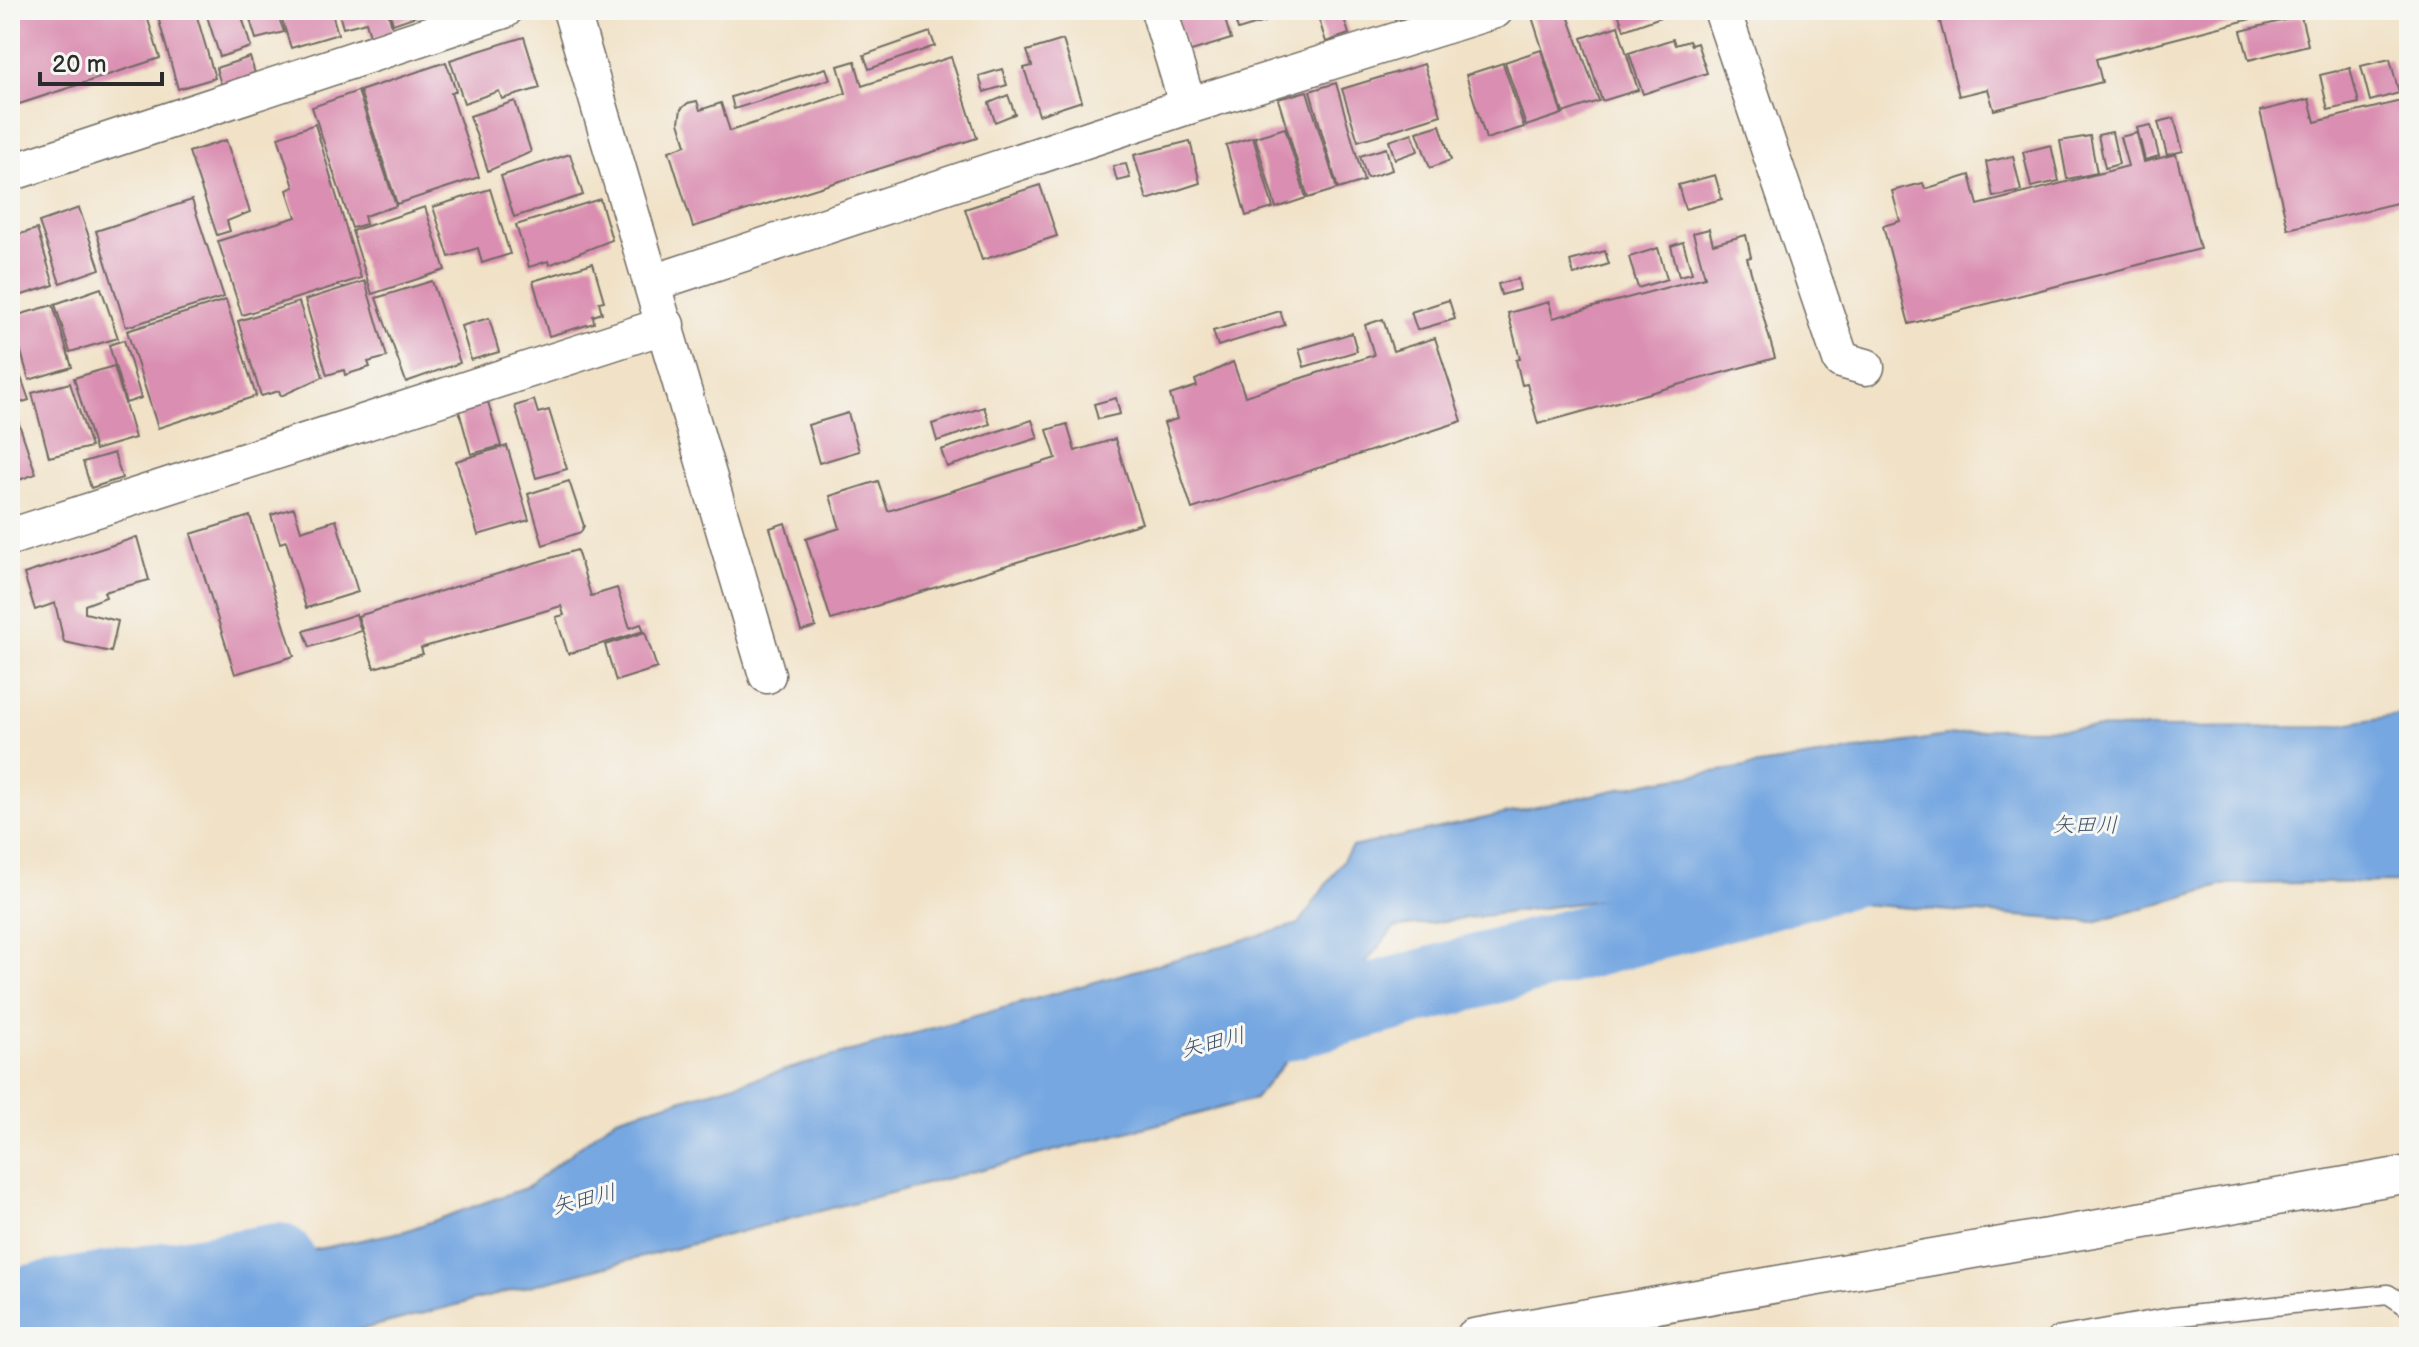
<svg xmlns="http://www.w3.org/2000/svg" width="2419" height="1347" font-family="'Balsamiq Sans','Klee One',sans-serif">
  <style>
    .water { fill: #76a7e1; stroke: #506986; stroke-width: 2 }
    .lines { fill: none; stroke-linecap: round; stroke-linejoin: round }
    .river { stroke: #76a7e1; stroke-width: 74 }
    .building { fill: #da8eb1 }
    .lane-casing { stroke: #706b62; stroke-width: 21 }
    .street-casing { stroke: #706b62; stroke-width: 39 }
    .lane { stroke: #fff; stroke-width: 18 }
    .street { stroke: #fff; stroke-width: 36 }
    .labels { text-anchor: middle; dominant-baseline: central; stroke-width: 6; stroke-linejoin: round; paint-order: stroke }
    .water-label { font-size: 22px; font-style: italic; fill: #45566b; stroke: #f6f6f2 }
  </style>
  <rect width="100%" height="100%" fill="#f6f6f2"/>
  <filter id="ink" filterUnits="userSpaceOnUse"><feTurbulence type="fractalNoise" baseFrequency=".0125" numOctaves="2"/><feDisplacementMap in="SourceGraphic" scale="16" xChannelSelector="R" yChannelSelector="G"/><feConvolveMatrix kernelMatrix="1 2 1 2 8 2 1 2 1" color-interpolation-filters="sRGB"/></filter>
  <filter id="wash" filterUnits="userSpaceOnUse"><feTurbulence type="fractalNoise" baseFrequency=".006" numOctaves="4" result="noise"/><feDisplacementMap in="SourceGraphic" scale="32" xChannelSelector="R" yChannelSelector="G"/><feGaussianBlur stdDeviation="1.8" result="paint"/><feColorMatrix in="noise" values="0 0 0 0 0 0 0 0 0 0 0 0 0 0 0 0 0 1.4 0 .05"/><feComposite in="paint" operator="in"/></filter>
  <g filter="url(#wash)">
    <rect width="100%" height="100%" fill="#f1e2c7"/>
    <path class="water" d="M2409 713V882L2228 884 2094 922 1675 890 1394 928 1255 1099 332 1337H10V1300H70L405 1231 528 1187 616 1118 1299 924 1352 847 1656 781 1991 729 2327 727Z"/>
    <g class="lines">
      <g class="river">
        <path d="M1225 1040 1853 869"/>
        <path d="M10 1305 278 1260"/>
      </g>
    </g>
    <g id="blocks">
      <g class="building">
        <path d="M10 10H145L160 58 10 107Z"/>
        <path d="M156 10H195L215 78 178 89Z"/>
        <path d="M205 10H240L251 47 220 57Z"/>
        <path d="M247 10H276L284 32 256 39Z"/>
        <path d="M279 10H331L338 34 291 48Z"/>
        <path d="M338 10H387L394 32 371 39 366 22 343 28Z"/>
        <path d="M389 10H424L425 13 393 24Z"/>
        <path d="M1174 10H1222L1231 39 1188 52Z"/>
        <path d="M1232 10H1260L1264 22 1238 30Z"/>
        <path d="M1392 10H1425L1396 21Z"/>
        <path d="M1554 10H1566L1599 101 1563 113 1532 17Z"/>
        <path d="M1617 10H1681L1624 30Z"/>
        <path d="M1937 10H2282V11L2096 59 2102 82 1994 110 1988 89 1959 96Z"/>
        <path d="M1342 12 1349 34 1326 42 1319 20Z"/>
        <path d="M2301 16 2308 45 2249 60 2241 31Z"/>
        <path d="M1618 26 1638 90 1602 101 1582 38Z"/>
        <path d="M930 32 935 46 869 69 864 55Z"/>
        <path d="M524 37 540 88 502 99 499 91 464 103 450 60Z"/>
        <path d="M1673 39 1675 45 1689 41 1691 45 1697 43 1707 73 1643 94 1629 53Z"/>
        <path d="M1063 40 1082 101 1039 115 1024 68 1032 66 1027 51Z"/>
        <path d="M1541 50 1562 114 1526 126 1505 62Z"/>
        <path d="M250 57 258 83 224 94 216 68Z"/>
        <path d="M951 57 977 138 693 227 669 151 686 145 679 122 681 109 688 103 697 101 700 110 721 103 730 131 846 93 838 66 855 61 862 86Z"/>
        <path d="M2390 59 2399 93 2370 101 2361 66Z"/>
        <path d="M446 62 456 91 451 93 479 177 397 204 360 91Z"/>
        <path d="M1503 63 1524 127 1486 139 1466 75Z"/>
        <path d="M1424 64 1441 115 1358 141 1342 89Z"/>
        <path d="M826 68 830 79 734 109 731 97Z"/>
        <path d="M2350 68 2359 103 2328 110 2320 75Z"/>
        <path d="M1002 69 1007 85 984 92 979 76Z"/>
        <path d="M1336 83 1364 181 1338 189 1310 91Z"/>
        <path d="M358 91 396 206 364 216 366 224 352 228 312 107Z"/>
        <path d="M1307 91 1337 189 1308 198 1278 99Z"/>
        <path d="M1008 95 1015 114 995 122 989 103Z"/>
        <path d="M2309 99 2315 122 2409 99V200L2288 229 2260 111Z"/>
        <path d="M515 101 531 152 488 171 470 116Z"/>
        <path d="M2174 118 2183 151 2167 155 2158 122Z"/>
        <path d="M315 124 361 278 242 315 218 241 296 217 287 190 294 187 278 137Z"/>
        <path d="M1440 125 1451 160 1430 168 1417 132Z"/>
        <path d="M2151 125 2159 156 2145 160 2137 128Z"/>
        <path d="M1285 128 1306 198 1276 208 1255 137Z"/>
        <path d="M2112 132 2119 164 2105 168 2098 135Z"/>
        <path d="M1412 133 1418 151 1395 159 1389 141Z"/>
        <path d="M2137 133 2144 162 2176 154 2200 249 1909 324 1883 226 1900 221 1892 191 1923 183 1925 189 1970 175 1978 205 2128 166 2120 137Z"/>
        <path d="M2090 136 2097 173 2067 179 2060 141Z"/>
        <path d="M1253 137 1273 208 1246 216 1226 145Z"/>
        <path d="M226 140 250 212 227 221 230 231 217 235 189 152Z"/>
        <path d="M1190 141 1200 183 1147 200 1134 155Z"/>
        <path d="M2051 145 2059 181 2031 187 2023 152Z"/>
        <path d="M1386 148 1392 170 1367 178 1360 156Z"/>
        <path d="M570 154 583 195 514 217 501 176Z"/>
        <path d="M2013 156 2021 191 1993 197 1986 162Z"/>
        <path d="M1126 164 1130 178 1117 181 1113 166Z"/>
        <path d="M1715 175 1722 199 1685 209 1678 185Z"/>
        <path d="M1040 185 1057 236 982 260 965 209Z"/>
        <path d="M490 189 510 254 482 263 478 248 449 257 433 207Z"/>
        <path d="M600 199 612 240 549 265 548 261 529 267 516 225Z"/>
        <path d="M192 200 224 297 126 327 96 231Z"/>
        <path d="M425 207 445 270 372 294 352 231Z"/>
        <path d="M79 208 100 269 60 283 39 222Z"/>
        <path d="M37 229 54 285 19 296 10 264V237Z"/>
        <path d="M1709 229 1713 244 1746 235 1751 257 1747 258 1775 358 1538 424 1527 384 1522 385 1516 360 1520 359 1508 313 1549 302 1553 318 1705 277 1693 233Z"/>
        <path d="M1683 242 1692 273 1679 276 1671 246Z"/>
        <path d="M1658 248 1667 279 1638 288 1629 257Z"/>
        <path d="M1605 251 1609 264 1574 275 1570 261Z"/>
        <path d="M593 263 604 301 599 302 602 313 593 316 594 323 549 336 533 281Z"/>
        <path d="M1518 279 1520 290 1501 295 1498 284Z"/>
        <path d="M365 281 387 357 368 362 370 367 345 375 344 370 327 375 305 300Z"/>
        <path d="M432 281 460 363 406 382 376 298Z"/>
        <path d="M101 288 118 338 70 352 55 304Z"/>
        <path d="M226 300 256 396 158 428 127 331Z"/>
        <path d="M1449 300 1455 319 1417 330 1411 312Z"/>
        <path d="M299 302 323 377 281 396 279 391 261 396 238 321Z"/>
        <path d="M53 305 72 367 29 380 11 317Z"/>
        <path d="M1280 311 1285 325 1218 346 1213 331Z"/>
        <path d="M489 318 499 352 471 360 461 326Z"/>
        <path d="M1383 319 1393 351 1435 338 1462 421 1192 509 1164 423 1177 419 1170 395 1197 386 1195 380 1233 362 1245 396 1374 355 1365 325Z"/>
        <path d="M1352 333 1357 351 1304 367 1299 349Z"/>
        <path d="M124 340 141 398 126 403 109 345Z"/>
        <path d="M10 346 29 400 10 406Z"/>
        <path d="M114 366 135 438 95 450 74 378Z"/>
        <path d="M70 383 91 447 49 457 32 393Z"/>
        <path d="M1116 398 1120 414 1098 419 1094 404Z"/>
        <path d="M534 400 538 413 549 410 567 469 536 478 515 406Z"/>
        <path d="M488 402 501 446 471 454 459 411Z"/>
        <path d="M984 407 990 424 937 441 932 424Z"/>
        <path d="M848 413 859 451 819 463 808 425Z"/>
        <path d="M1032 420 1038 438 947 467 941 450Z"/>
        <path d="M18 421 36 474 10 483V424Z"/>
        <path d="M1067 424 1075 451 1115 439 1142 523 831 620 806 539 840 528 830 496 878 481 888 511 1056 458 1047 430Z"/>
        <path d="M507 446 529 520 478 535 456 461Z"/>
        <path d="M114 453 122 478 91 488 83 462Z"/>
        <path d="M569 481 584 526 581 532 543 545 528 494Z"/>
        <path d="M294 508 301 531 336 520 358 592 306 608 286 541 280 543 271 515Z"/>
        <path d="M250 516 294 656 235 674 191 534Z"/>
        <path d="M785 523 816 627 801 631 770 528Z"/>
        <path d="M137 537 149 580 104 592 106 597 85 605V613L118 621 111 652 64 642 55 603 35 610 24 574Z"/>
        <path d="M577 550 591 596 617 588 630 628 641 624 644 631 568 654 556 617 564 615 561 606 421 648 423 654 374 668 358 616Z"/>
        <path d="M356 614 361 631 310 647 304 631Z"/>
        <path d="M645 632 657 668 616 681 605 645Z"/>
      </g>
    </g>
  </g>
  <g filter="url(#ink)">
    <use href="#blocks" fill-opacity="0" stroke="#706b62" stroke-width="2"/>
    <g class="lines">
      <defs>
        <path id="lane" d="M2056 1337 2171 1317 2388 1294 2409 1308"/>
        <g id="street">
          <path d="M571 10 767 675"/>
          <path d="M1159 10 1188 106"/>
          <path d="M1722 10 1841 360 1866 367"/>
          <path d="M10 173 504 10"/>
          <path d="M653 283 1188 106 1495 10"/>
          <path d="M10 537 666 325"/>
          <path d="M1474 1337 2409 1174"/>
        </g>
      </defs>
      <use href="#lane" class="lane-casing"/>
      <use href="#street" class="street-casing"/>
      <use href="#lane" class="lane"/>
      <use href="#street" class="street"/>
    </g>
  </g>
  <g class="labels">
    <g class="water-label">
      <text x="2085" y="825">矢田川</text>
      <text transform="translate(1213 1043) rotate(-14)">矢田川</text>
      <text transform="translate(584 1200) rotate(-14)">矢田川</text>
    </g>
  </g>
  <rect width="2419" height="1347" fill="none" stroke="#f6f6f2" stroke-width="40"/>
  <path d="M40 72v12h122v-12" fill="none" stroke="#2b2b2b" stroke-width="4"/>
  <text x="52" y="72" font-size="24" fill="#2b2b2b" stroke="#f6f6f2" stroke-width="6" paint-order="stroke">20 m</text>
</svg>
